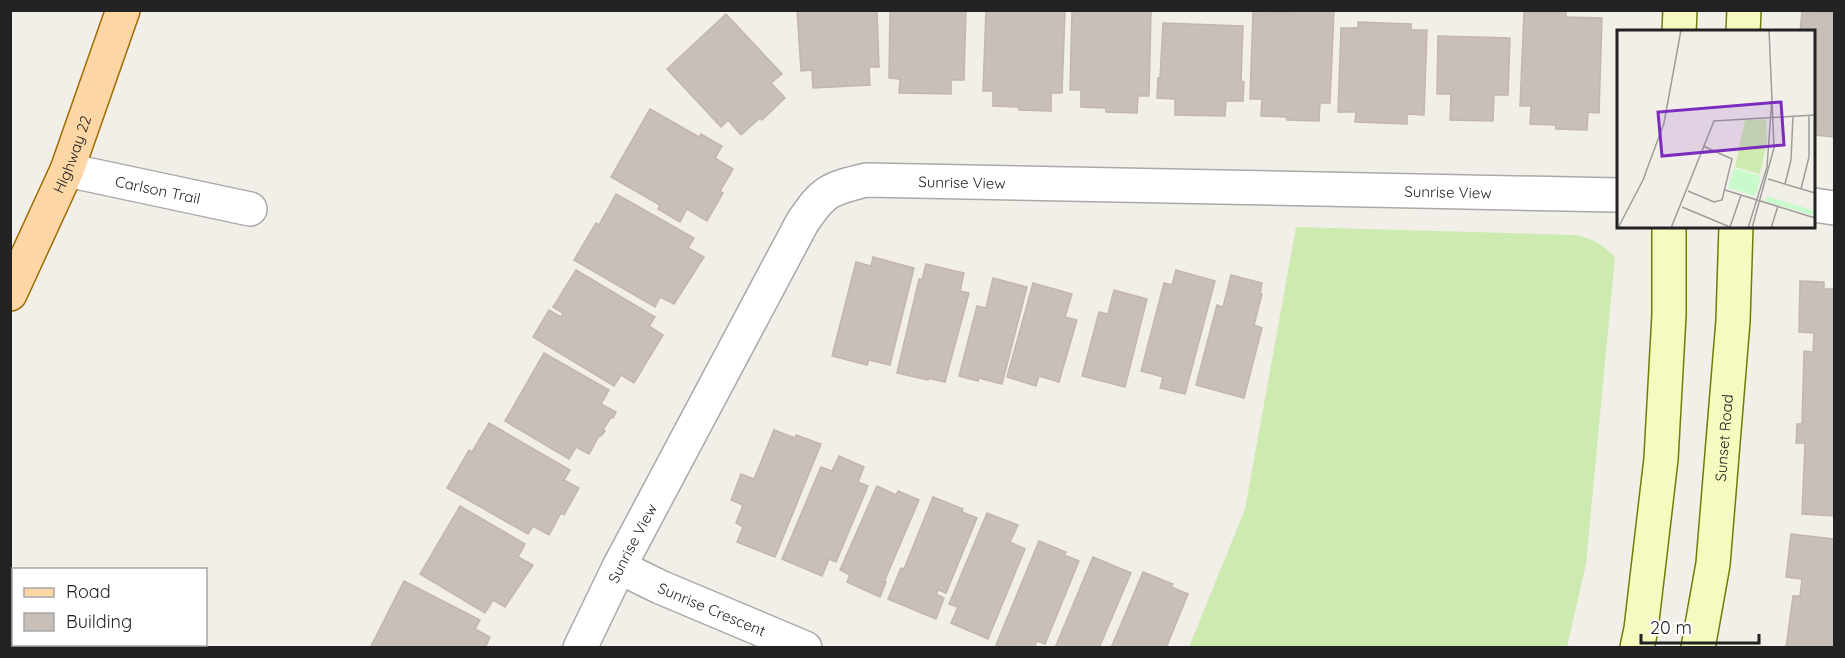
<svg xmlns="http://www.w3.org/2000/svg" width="1845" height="658" font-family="Quicksand,sans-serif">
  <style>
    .grass { fill: #cdebb0 }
    .building { fill: #c7bfb8; stroke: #c4b6ab; stroke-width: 1.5 }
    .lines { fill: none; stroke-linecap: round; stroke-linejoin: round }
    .street-casing { stroke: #a9a9a9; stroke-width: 36 }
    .secondary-casing { stroke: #707d05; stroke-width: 36 }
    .primary-casing { stroke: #a06b00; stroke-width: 36 }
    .street { stroke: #fff; stroke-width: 33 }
    .secondary { stroke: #f7fabf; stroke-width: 33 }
    .primary { stroke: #fcd6a4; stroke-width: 33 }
    .labels { text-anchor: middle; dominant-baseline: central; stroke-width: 4.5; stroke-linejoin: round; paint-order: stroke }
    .street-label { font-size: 15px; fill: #222; stroke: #fff }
    .inset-road { fill: none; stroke: #9f9d99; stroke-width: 1.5 }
    .view { fill: #7b2cbf; fill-opacity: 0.15; stroke: #7b2cbf; stroke-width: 3 }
    .inset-edge { fill: none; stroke: #222; stroke-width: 3 }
  </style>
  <rect width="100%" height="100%" fill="#f2efe9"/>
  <path class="grass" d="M1296 227 1574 235C1592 238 1602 244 1615 257L1586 564 1567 647H1189L1245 509Z"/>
  <g class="building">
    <path d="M797 10H877L879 67H869L870 85 813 88 812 70 801 71Z"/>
    <path d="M890 10H966L964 80H951V94L899 93 900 79 889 78Z"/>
    <path d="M986 10H1065L1062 93H1051V111L1019 110V107L993 106V91H983Z"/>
    <path d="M1072 10H1151L1149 96H1138L1137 113 1106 112V108L1081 107V90H1070Z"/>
    <path d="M1290 10H1334L1330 103H1320L1319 121 1287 120 1286 117 1261 116 1262 99H1250L1253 11 1290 13Z"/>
    <path d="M1802 11 1834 13V137L1814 135V32H1800Z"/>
    <path d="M1524 12 1566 13V17L1602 18 1599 113 1588 112 1587 130 1556 129V125L1530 124 1531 106H1520Z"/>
    <path d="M726 14 782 74 771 83 785 98 762 120 760 118 741 135 728 120 721 127 667 69Z"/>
    <path d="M1358 22 1411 24V30H1427L1424 115 1407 114V124L1355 122 1356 112H1338L1341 28H1358Z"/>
    <path d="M1163 23 1243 26 1241 81 1244 82 1243 101H1226L1225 116 1175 115V99L1157 98 1158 78H1160Z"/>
    <path d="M1438 36 1510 38 1508 95H1494L1493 121 1450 120 1451 94H1437Z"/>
    <path d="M650 109 699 137 701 134 722 146 715 158 733 169 720 191 723 193 707 221 687 209 680 222 658 209 660 205 611 177Z"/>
    <path d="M616 194 694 238 688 248 704 257 674 304 660 297 655 307 574 260 596 223 599 225Z"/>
    <path d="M873 257 914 268 890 365 869 360 867 365 832 356 856 262 871 266Z"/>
    <path d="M926 264 964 273 960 291 969 293 945 382 928 378V380L897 373 919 279 922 280Z"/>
    <path d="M576 270 655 317 649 326 663 335 634 383 621 375 614 386 533 337 549 310 561 317 563 313 553 307Z"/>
    <path d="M1176 270 1215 281 1185 394 1160 388 1163 377 1141 371 1164 283 1172 285Z"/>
    <path d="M1231 275 1262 283 1260 294H1262L1254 325 1262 328 1244 398 1196 385 1217 305 1223 307Z"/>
    <path d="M993 278 1027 287 1002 384 979 378 978 381 959 376 977 306 986 308Z"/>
    <path d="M1800 281 1824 282V289H1834V516L1802 514 1805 443H1796L1797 424H1802L1804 351 1813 352 1814 333 1799 332Z"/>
    <path d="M1033 283 1072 294 1065 317 1077 320 1059 382 1039 376 1036 386 1007 377Z"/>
    <path d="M1114 290 1147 299 1125 387 1082 376 1099 312 1108 314Z"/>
    <path d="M544 353 609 390 601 404 616 412 613 418 611 417 603 430 605 431 601 436H599L589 454 576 447 569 459 505 421Z"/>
    <path d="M489 423 570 470 564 480 579 488 564 515 561 513 549 535 533 526 528 534 447 488 469 450 472 452Z"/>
    <path d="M774 430 795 438 796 435 821 444 775 557 737 542 743 527 736 523 743 505 731 500 741 474 754 479Z"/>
    <path d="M839 456 864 467 858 482 868 486 836 562 829 559 822 576 782 559 821 467 832 471Z"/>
    <path d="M877 486 896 495 898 491 919 500 884 582H886L880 597 847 582 850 575 840 570Z"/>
    <path d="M933 497 963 509 962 512 977 518 946 593 938 590 936 594 944 598 936 619 888 599 901 568 904 569Z"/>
    <path d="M460 506 525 544 518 557 533 565 505 607 493 600 485 613 420 574Z"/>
    <path d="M987 513 1018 525 1010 542 1025 549 988 639 951 623 958 607 949 604Z"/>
    <path d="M1791 534 1834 539V648H1786L1793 596H1800L1802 579 1786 577Z"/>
    <path d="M1039 541 1066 552 1064 555 1079 561 1045 644 1037 641 1034 648H1003L996 645Z"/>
    <path d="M1093 557 1131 573 1099 648H1055Z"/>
    <path d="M1143 572 1173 584 1171 587 1188 594 1166 648H1111Z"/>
    <path d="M404 581 480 620 475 629 490 637 485 648H370Z"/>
  </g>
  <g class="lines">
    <defs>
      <g id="street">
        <path id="s1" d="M67 170 250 209"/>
        <path d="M1814 205 1834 208"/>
        <path id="s2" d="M619 567 660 587 805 648"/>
        <path id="s3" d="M580 648 619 567 802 223C823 191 829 189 866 180L1618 195"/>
      </g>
      <g id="secondary">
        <path d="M1679 32 1680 10"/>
        <path d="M1743 32 1744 10"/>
        <path d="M1637 648 1641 629 1661 459 1669 315V226"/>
        <path id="s4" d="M1698 648 1713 564 1733 321 1736 226"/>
      </g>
      <g id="primary">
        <path id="s5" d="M10 294 67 170 123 10"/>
      </g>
    </defs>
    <use href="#street" class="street-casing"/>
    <use href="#secondary" class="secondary-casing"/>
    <use href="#primary" class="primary-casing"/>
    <use href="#street" class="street"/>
    <use href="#secondary" class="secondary"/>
    <use href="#primary" class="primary"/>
  </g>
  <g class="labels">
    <g class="street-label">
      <text stroke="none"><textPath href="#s5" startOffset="153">Highway 22</textPath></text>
      <text stroke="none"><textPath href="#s3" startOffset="656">Sunrise View</textPath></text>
      <text stroke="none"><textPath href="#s1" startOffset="93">Carlson Trail</textPath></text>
      <text stroke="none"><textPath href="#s3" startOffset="1142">Sunrise View</textPath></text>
      <text stroke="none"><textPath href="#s4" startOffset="212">Sunset Road</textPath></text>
      <text stroke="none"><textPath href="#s3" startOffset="117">Sunrise View</textPath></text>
      <text stroke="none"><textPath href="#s2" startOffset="102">Sunrise Crescent</textPath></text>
    </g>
  </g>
  <g transform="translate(1617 30)">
    <rect width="198" height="198" fill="#f2efe9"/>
    <path d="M149 89 150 111 143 144 118 137 128 90Z" fill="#cdebb0"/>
    <path d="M117 138 144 146 138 166 111 158ZM150 166 198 181V186L148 171Z" fill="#c8facc"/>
    <path class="inset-road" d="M151 149 198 163M168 154 174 130 176 86M184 159 192 127V86M108 160 198 188M71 161 97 172 105 170 115 129 86 116M65 177 113 197M113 197 124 165M1 198 26 150 47 93 64 0M54 198 97 91 198 85M131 198 150 137 155 68M135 198 157 118 152 0M154 198 161 176"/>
    <path class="view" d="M164 72 167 115 45 126 41 82Z"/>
    <rect width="198" height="198" class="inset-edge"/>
  </g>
  <rect width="1845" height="658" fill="none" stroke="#222222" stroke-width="24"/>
  <rect x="12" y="568" width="195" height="78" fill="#ffffff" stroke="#a7a7a7" stroke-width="1.5"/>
  <rect x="24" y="588" width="30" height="9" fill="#fcd6a4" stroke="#a7a7a7" stroke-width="1.5"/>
  <text x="66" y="598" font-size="18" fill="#222222">Road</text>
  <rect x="24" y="613" width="30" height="18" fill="#c7bfb8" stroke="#a7a7a7" stroke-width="1.5"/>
  <text x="66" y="628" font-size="18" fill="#222222">Building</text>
  <path d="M1641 634v9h118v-9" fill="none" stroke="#222222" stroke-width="3"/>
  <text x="1650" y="634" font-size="18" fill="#222222" stroke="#ffffff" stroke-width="4.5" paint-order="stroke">20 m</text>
</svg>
